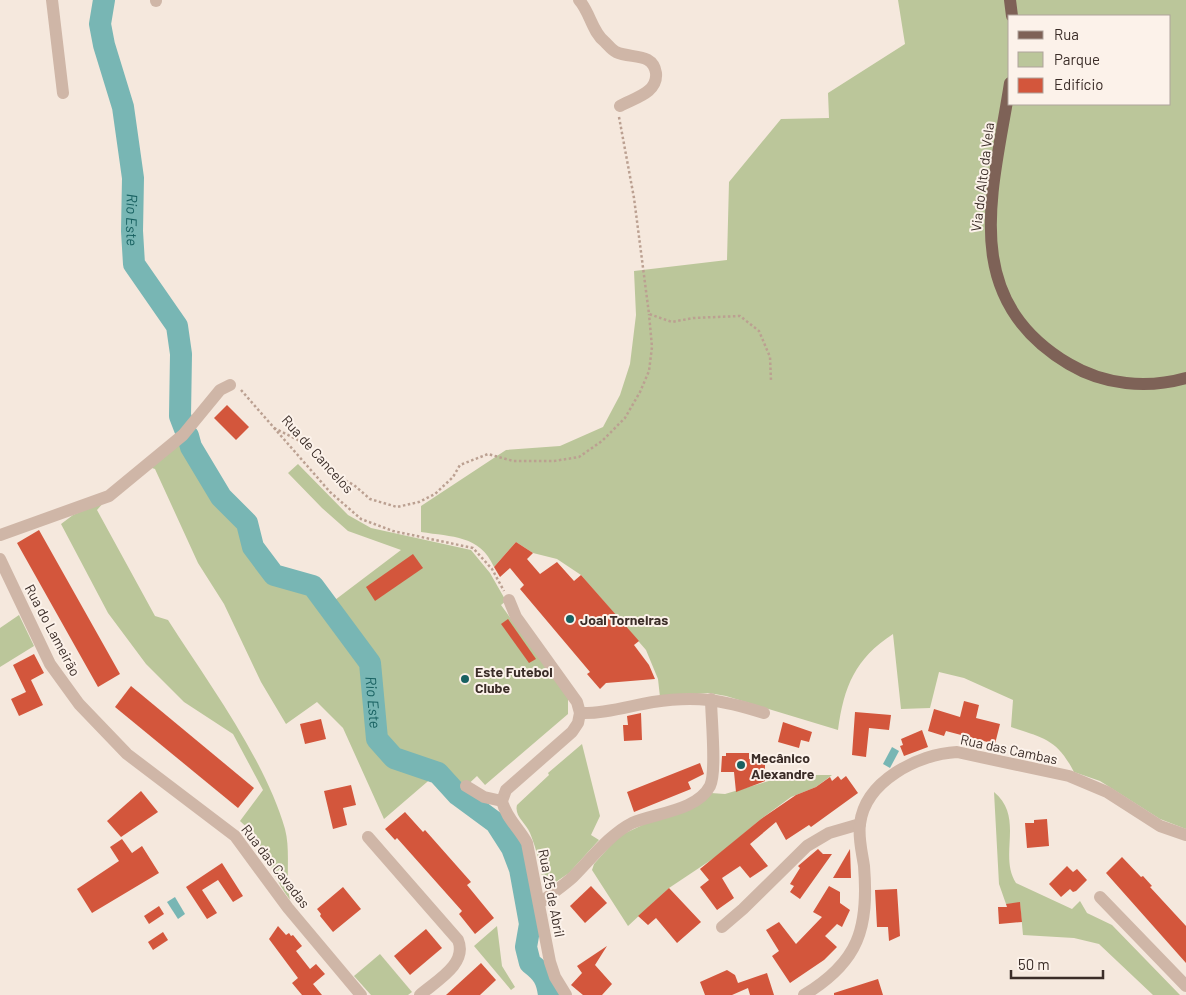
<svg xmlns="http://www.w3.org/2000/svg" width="1186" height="995" font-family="Barlow,sans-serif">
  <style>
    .green { fill: #bbc69a; fill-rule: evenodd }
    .water { fill: #78b6b4 }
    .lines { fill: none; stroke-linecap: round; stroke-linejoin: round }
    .river { stroke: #78b6b4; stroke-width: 22 }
    .building { fill: #d3563c }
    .path { stroke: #bba091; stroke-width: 2.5; stroke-dasharray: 2.5 2.5; stroke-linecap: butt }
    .minor { stroke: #cfb6a7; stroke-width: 12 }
    .major { stroke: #7e6257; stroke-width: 12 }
    .poi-dot { fill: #186161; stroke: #fcf2ea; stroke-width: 2 }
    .labels { text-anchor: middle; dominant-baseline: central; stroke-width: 4; stroke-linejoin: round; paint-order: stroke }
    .street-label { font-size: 14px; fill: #3b2d28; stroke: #fcf2ea }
    .poi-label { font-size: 14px; font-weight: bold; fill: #3b2d28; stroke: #fcf2ea; text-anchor: start }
    .water-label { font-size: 15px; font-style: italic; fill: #186161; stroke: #fcf2ea }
  </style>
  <rect width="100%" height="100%" fill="#f5e8dd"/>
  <g class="green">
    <path d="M898 0H1186V829L1160 819 1100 781 1074 772C1057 739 1044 738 1011 727L1013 700 964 678 939 672 930 708 901 709 893 634C855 659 844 686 838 730L726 696 709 693 660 697 658 679 646 650 581 575 557 559 533 553 516 542 494 567C480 535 452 537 421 532V506L506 450 560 446 603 427 620 395 630 364 636 315 634 271 727 260 729 182 781 119 829 118 828 93 905 44ZM1010 16H1170V104H1010Z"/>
    <path d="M182 439 214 495 242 526 249 546 270 577 311 590 366 665 372 738 392 761 434 776 384 819 343 728 317 702 286 724 261 682 224 604 198 563 155 469 149 467Z"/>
    <path d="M298 464 348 515 371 528 471 550 490 573 506 601 501 605 568 698V714L485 785 477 776 461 791 440 770 397 753 381 734 373 661 331 603 401 550 348 531 322 508 288 473Z"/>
    <path d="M104 502 97 510 155 616 168 620C207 681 265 759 285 829 291 852 285 877 290 900 271 875 265 843 240 821L263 790 233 734 184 702 146 664 108 613 61 524 73 515Z"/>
    <path d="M19 615 34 646 0 667V628Z"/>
    <path d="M582 744 600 816 591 835 599 840 569 873 547 888 544 887C541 869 537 850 530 833 526 823 514 816 517 805L549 775 548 773Z"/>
    <path d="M789 775H832L816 787 791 797 761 819 717 856 669 888 628 926 592 870 594 864 619 836 711 793 725 794Z"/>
    <path d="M994 792C1025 818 998 855 1016 883L1072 909 1080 901 1087 913 1112 925 1180 995H1153L1099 944 1074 938 1023 935 1020 903 1006 904 999 884Z"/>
    <path d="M497 926 502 966 515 987 511 990 474 946Z"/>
    <path d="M380 954 412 992 408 995H371L354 976Z"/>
  </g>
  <g class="water">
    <path d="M892 747 899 751 890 768 883 764Z"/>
    <path d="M175 897 185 914 178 919 167 902Z"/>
  </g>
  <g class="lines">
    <g class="river">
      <path id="s1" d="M104 0 100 24 104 45 123 107 133 178 132 231 134 264 177 326 181 354 180 416 185 429"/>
      <path id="s2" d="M188 436 191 447 221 497 247 523 253 547 274 575 313 586 370 663 377 739 394 758 438 773 458 795 496 823 512 848 520 869 530 924 526 947 530 963C543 973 547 979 549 995"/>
    </g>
  </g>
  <g class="building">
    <path d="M227 405 249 427 236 440 214 418Z"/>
    <path d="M39 530 120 674 98 687 17 543Z"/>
    <path d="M516 542 533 553 527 559 540 574 557 562 574 581 581 575 639 641 634 645 649 665 655 679 606 683 600 689 587 674 590 672 520 589 524 585 510 568 500 577 494 567Z"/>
    <path d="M413 554 423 568 375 601 366 587Z"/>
    <path d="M508 619 536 659 529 663 501 624Z"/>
    <path d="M34 654 44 673 31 680 43 705 19 716 11 699 26 692 13 665Z"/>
    <path d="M131 686 254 788 238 808 115 707Z"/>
    <path d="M964 701 979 705 976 718 1000 724 995 744 946 731 944 736 928 731 934 709 960 717Z"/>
    <path d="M855 712 891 715 889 730 869 728 866 757 852 755Z"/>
    <path d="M641 713 642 740 624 741 623 725H628L627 716Z"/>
    <path d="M321 719 326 739 305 744 300 724Z"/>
    <path d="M783 722 812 732 809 742 801 740 799 748 778 742Z"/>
    <path d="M922 730 928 747 904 756 900 746 903 745 901 739Z"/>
    <path d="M726 753H749V759L765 758V781L736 792 734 772H721L722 756H726Z"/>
    <path d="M700 763 704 774 688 782 691 789 634 812 627 792Z"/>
    <path d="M838 776 841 780 846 776 858 793 811 827 809 825 786 840 776 822 750 844 768 866 750 878 740 866 722 878 734 898 717 910 700 887 709 880 700 869 761 819 796 795 816 787 830 777 832 781Z"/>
    <path d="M351 785 356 805 343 808 347 825 333 829 324 791Z"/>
    <path d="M141 791 158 812 121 837 107 821Z"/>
    <path d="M405 812 423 832 425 830 471 882 467 885 494 918 475 934 459 914 462 911 397 838 395 840 385 829Z"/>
    <path d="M1047 819 1049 846 1027 848 1025 823H1034V820Z"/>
    <path d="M122 839 132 853 142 846 159 873 92 913 77 889 119 861 110 847Z"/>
    <path d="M818 849 823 854H832L800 899 790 892 794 886 790 884 800 868 798 866Z"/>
    <path d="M850 849 851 878H833Z"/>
    <path d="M1122 857 1141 877 1143 876 1152 886 1150 887 1186 926V963L1106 873Z"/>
    <path d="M222 863 243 896 233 902 218 880 202 890 217 913 207 919 186 887Z"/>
    <path d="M1067 866 1073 872 1077 869 1087 880 1076 891 1073 892 1070 889 1061 897 1049 884Z"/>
    <path d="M591 886 607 903 585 923 570 906Z"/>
    <path d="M829 886 840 892V903L850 910 842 927 837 924 825 936 837 947 824 960 790 983 772 956 779 951 766 930 779 922 796 944 822 917 813 912Z"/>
    <path d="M343 887 361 909 333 932 320 916 321 914 317 909Z"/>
    <path d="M669 888 701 922 677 943 656 918 648 925 638 916Z"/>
    <path d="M897 889 900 936 889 941 888 927H877L875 890Z"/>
    <path d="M1020 902 1022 922 999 924 998 907H1007L1006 904Z"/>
    <path d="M159 906 164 914 149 924 144 916Z"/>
    <path d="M278 926 286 935 289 933 291 936 293 935 302 946 296 951 310 969 316 964 325 974 313 984 322 995H302L292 983 298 978 269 939Z"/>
    <path d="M426 929 442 948 410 975 394 956Z"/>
    <path d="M163 932 168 940 153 950 148 942Z"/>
    <path d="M607 946 595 965 612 984 602 995H583L571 985 582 973 577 966Z"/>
    <path d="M481 963 496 980 480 995H446Z"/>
    <path d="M727 970 735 975 738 983 767 973 774 995H750L748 988 732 995H705L700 982Z"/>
    <path d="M878 979 883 995H834V993Z"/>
  </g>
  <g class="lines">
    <g class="path">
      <path d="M619 117 634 198 649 314 672 322 693 318 740 316 759 331 770 357 771 381"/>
      <path d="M241 390 330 492 361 519 393 531 473 548 492 569 504 591"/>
      <path d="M274 428 302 442 336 476 354 485 370 499 397 507 419 502 435 494 453 477 460 465 488 454 513 461H554L579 457 602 441 625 418 640 392 649 371 652 347 649 314"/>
    </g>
    <g class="minor">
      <path d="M52 0 63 93"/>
      <path d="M579 0C590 12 592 32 605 42 608 45 612 50 616 52 631 59 653 52 656 73 658 93 634 98 620 106"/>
      <path d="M156 1V0"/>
      <path d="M0 535 109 496 183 435 220 390 230 385"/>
      <path d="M0 559 50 664 79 704 127 754 235 836 288 908 361 995"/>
      <path d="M509 600 516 617 577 702 580 713 578 723 572 732 506 790 502 801C506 818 519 828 527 843L550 962 555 977 566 995"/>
      <path d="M580 713C604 714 629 706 653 702 697 695 722 700 764 713"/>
      <path d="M466 786 484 797 502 801"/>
      <path d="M368 837 458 940C468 964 436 981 420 995"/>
      <path d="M1100 897 1186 986"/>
      <path d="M540 903C551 894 563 886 573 877 591 859 610 834 632 823 655 813 697 811 710 786 717 772 711 717 711 699"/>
      <path d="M722 927 743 909 807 846 829 833 860 824"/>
      <path d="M804 995C859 962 869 928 864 866 862 852 858 838 860 824 865 781 918 754 957 752L1069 776 1107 792 1160 826 1186 835"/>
    </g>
    <g class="major">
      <path d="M1010 0 1012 16"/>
      <path d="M1010 83C994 188 956 297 1069 364 1104 385 1147 389 1186 378"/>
    </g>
  </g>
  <g class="poi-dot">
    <circle cx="570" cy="619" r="5"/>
    <circle cx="465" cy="679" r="5"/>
    <circle cx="741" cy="765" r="5"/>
  </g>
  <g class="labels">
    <g class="street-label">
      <text transform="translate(982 177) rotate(-83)">Via do Alto da Vela</text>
      <text transform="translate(318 454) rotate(48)">Rua de Cancelos</text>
      <text transform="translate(53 630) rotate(62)">Rua do Lameirão</text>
      <text transform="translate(1009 749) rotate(12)">Rua das Cambas</text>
      <text transform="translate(276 866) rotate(52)">Rua das Cavadas</text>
      <text transform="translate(552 893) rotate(79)">Rua 25 de Abril</text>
    </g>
    <g class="poi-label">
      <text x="580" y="619">Joal Torneiras</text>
      <text x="475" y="671">Este Futebol<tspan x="475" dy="16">Clube</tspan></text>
      <text x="751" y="757">Mecânico<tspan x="751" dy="16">Alexandre</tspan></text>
    </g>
    <g class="water-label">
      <text stroke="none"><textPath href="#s1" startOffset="224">Rio Este</textPath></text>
      <text stroke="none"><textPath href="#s2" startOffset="342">Rio Este</textPath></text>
    </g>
  </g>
  <rect x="1008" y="15" width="162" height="90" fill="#fcf2ea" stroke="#afa39c"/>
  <rect x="1018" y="31" width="25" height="8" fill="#7e6257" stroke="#afa39c"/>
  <text x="1054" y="40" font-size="15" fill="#3b2d28">Rua</text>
  <rect x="1018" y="52" width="25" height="15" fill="#bbc69a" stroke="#afa39c"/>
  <text x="1054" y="65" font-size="15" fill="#3b2d28">Parque</text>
  <rect x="1018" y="78" width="25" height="15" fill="#d3563c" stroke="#afa39c"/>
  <text x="1054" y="90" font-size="15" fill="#3b2d28">Edifício</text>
  <path d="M1011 970v8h92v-8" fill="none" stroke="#3b2d28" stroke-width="2.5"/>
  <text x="1018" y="970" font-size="15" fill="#3b2d28" stroke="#fcf2ea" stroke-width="4" paint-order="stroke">50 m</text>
</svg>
